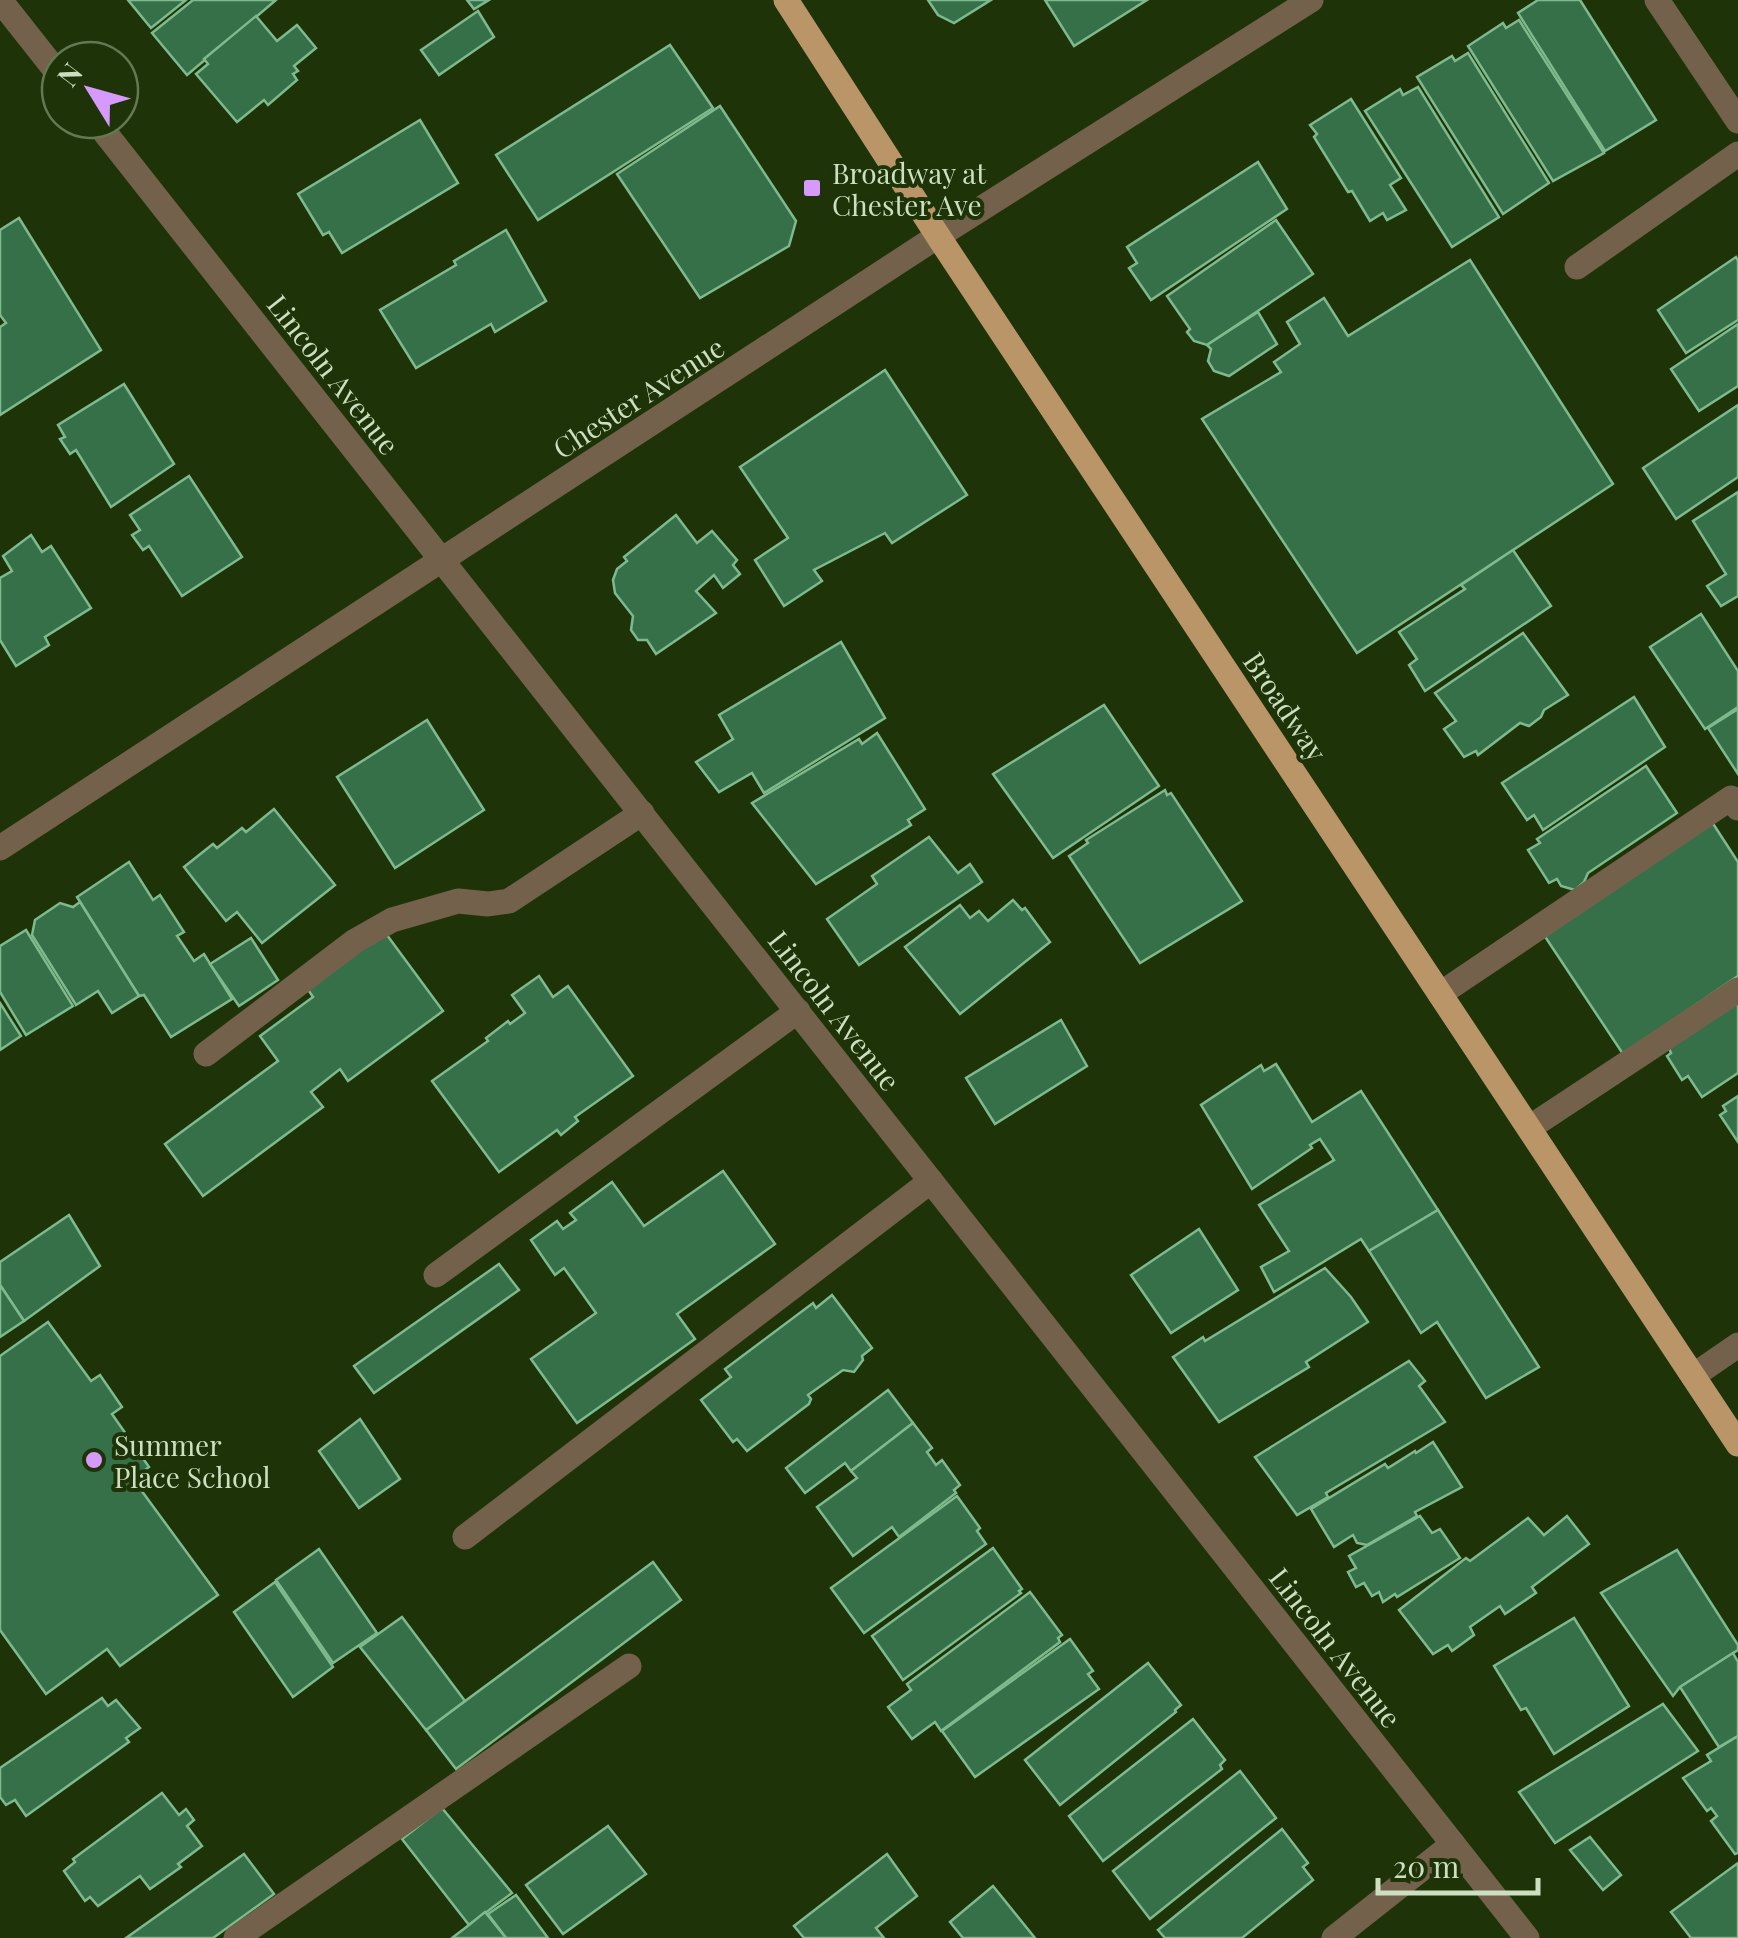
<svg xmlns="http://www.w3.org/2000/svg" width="1738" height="1938" font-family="'Playfair Display',serif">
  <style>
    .building { fill: #357048; stroke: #7eba8d; stroke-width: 2.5 }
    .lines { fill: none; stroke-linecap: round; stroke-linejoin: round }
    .minor { stroke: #73614b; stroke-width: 25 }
    .major { stroke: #ba9567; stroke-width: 25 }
    .poi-dot { fill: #d69bfa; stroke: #1e3308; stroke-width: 4 }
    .labels { text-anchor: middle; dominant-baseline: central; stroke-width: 8; stroke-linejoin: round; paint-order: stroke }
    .poi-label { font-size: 28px; fill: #cddfc1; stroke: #1e3308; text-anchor: start }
    .street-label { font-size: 28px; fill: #cddfc1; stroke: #1e3308 }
  </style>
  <rect width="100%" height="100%" fill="#1e3308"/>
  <g class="building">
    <path d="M128 0H186L151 28Z"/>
    <path d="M193 0H276L187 75 152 33Z"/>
    <path d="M467 0H489L474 9Z"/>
    <path d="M928 0H991L954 23 938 15Z"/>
    <path d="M1045 0H1147L1074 46Z"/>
    <path d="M1538 0H1580L1656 120 1605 151 1518 13Z"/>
    <path d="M478 11 494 37 439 75 421 50Z"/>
    <path d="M256 16 277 41 297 25 316 48 294 66 298 71 293 74 297 80 268 105 264 100 237 122 196 74 208 64 204 59Z"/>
    <path d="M1519 20 1604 153 1553 181 1468 46 1503 23 1506 28Z"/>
    <path d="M670 45 713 108 538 220 496 155Z"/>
    <path d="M1468 53 1549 183 1503 214 1417 77 1452 56 1455 61Z"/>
    <path d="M1418 87 1499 217 1452 247 1365 111 1400 89 1403 95Z"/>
    <path d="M1351 99 1401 178 1390 185 1406 210 1387 220 1383 213 1370 221 1352 191 1348 192 1314 137 1317 134 1310 125Z"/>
    <path d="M720 106 796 221 789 246 700 298 617 174Z"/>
    <path d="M420 120 458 183 342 253 329 232 323 235 298 194Z"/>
    <path d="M1258 162 1287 209 1151 300 1129 268 1137 263 1127 247Z"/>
    <path d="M19 218 101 350 0 415V327L6 323 0 315V230Z"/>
    <path d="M1276 220 1313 274 1207 345 1194 341 1187 332 1190 329 1167 296Z"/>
    <path d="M506 230 546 301 495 332 491 324 416 368 380 310 456 265 454 261Z"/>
    <path d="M1736 257 1738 261V320L1686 353 1658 310Z"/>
    <path d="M1470 260 1613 484 1357 653 1202 419 1281 372 1274 362 1300 344 1287 322 1324 298 1348 336Z"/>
    <path d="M1258 312 1277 344 1229 376 1214 371 1208 361 1211 349 1207 345Z"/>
    <path d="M1738 324V386L1699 411 1671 369Z"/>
    <path d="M885 370 967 495 892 543 885 533 814 570 822 581 784 606 755 560 788 538 740 467Z"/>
    <path d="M124 384 174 464 111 507 76 450 70 454 60 439 65 437 58 425Z"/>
    <path d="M1738 405V477L1676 519 1643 468Z"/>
    <path d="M189 476 242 557 182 596 149 546 143 550 132 535 140 530 130 515Z"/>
    <path d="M1738 492V596L1721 606 1707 586 1726 574 1693 521Z"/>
    <path d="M676 515 697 543 712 531 737 560 733 565 740 574 723 588 714 575 696 591 716 613 656 654 647 640H638L631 630 633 616 615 593 613 580 617 569 627 561 624 557Z"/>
    <path d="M31 535 42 552 51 546 91 608 45 637 49 645 16 666 0 640V578L12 571 3 556Z"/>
    <path d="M1513 550 1551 606 1425 691 1409 665 1417 659 1399 632 1465 589 1461 585Z"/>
    <path d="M1701 614 1738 671V707L1705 729 1650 647Z"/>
    <path d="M1523 633 1568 695 1544 710 1541 717 1529 726 1520 723 1478 755 1476 751 1464 757 1444 729 1456 721 1435 693Z"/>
    <path d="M841 642 885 718 764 793 752 773 719 792 696 762 733 739 719 715Z"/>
    <path d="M1634 697 1665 747 1543 830 1534 815 1527 820 1502 783Z"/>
    <path d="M1104 705 1159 786 1053 858 993 774Z"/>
    <path d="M1738 709V774L1708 728Z"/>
    <path d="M427 720 484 810 395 868 337 777Z"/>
    <path d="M877 733 925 809 908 820 911 825 816 884 752 803 859 739 862 744Z"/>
    <path d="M1646 766 1677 813 1588 873 1584 882 1575 890 1561 886 1557 879 1549 883 1528 850 1540 843 1537 839Z"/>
    <path d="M1165 790 1167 795 1171 793 1242 901 1140 963 1069 856 1088 843 1086 840Z"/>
    <path d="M274 809 335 885 262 943 237 912 226 921 184 867 213 844 217 848 242 828 246 832Z"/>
    <path d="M1712 822 1738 862V976L1623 1054 1542 932Z"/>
    <path d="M929 837 958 873 970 864 982 882 859 965 827 919 877 884 872 876Z"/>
    <path d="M129 862 153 900 160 895 184 932 177 936 194 961 204 954 232 999 171 1037 144 995 139 996 77 897Z"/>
    <path d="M1013 900 1022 910 1025 908 1050 942 960 1014 905 947 960 905 970 918 979 911 988 921Z"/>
    <path d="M80 902 139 996 112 1013 98 991 76 1005 32 935 35 920 60 903 73 907Z"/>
    <path d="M26 930 73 1006 26 1035 0 992V946Z"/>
    <path d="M384 931 443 1011 348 1081 340 1069 311 1092 323 1107 203 1196 165 1144 278 1061 260 1036 313 997 307 988Z"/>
    <path d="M251 938 278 980 239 1006 210 964Z"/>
    <path d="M539 976 553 997 568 986 633 1076 575 1117 578 1121 561 1135 557 1130 499 1172 432 1081 488 1041 486 1038 508 1021 510 1024 525 1013 512 995Z"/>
    <path d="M0 1003 21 1036 0 1050Z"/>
    <path d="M1738 1003V1073L1702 1097 1688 1076 1682 1080 1667 1056 1671 1053 1669 1048Z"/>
    <path d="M1061 1020 1087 1066 995 1124 966 1078Z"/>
    <path d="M1276 1064 1312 1122 1361 1091 1438 1210 1369 1251 1361 1239 1274 1292 1261 1267 1289 1251 1259 1205 1334 1160 1320 1139 1310 1145 1312 1148 1252 1189 1201 1105 1261 1065 1264 1071Z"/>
    <path d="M1738 1096V1142L1720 1115 1726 1111 1723 1106Z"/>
    <path d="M723 1171 775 1244 677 1314 695 1339 577 1423 531 1359 596 1313 564 1268 555 1275 531 1240 557 1221 563 1229 576 1220 570 1213 612 1182 644 1226Z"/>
    <path d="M1438 1210 1539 1367 1486 1398 1437 1322 1421 1333 1369 1251Z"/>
    <path d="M69 1215 100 1266 24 1321 0 1285V1262Z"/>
    <path d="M1199 1229 1238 1290 1171 1333 1131 1275Z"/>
    <path d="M499 1264 519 1290 374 1393 354 1366Z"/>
    <path d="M1325 1268 1351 1297 1368 1322 1306 1362 1309 1367 1219 1422 1173 1357 1203 1337 1205 1341Z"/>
    <path d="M0 1285 24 1321 0 1337Z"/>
    <path d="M832 1295 872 1348 862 1356 863 1360 854 1372 843 1370 808 1395 811 1399 809 1404 747 1451 737 1439 733 1442 701 1400 731 1377 725 1369 813 1303 816 1308Z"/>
    <path d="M48 1322 91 1381 100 1375 122 1407 112 1414 149 1467 133 1479 218 1595 120 1666 107 1649 46 1694 0 1630V1356Z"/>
    <path d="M1409 1361 1425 1381 1419 1386 1445 1422 1326 1493 1328 1497 1297 1515 1255 1457Z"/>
    <path d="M888 1390 913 1423 851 1471 845 1463 805 1493 786 1468Z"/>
    <path d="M360 1419 400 1479 359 1508 319 1451Z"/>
    <path d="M913 1423 932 1448 927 1452 936 1465 942 1460 960 1485 954 1490 956 1493 899 1537 892 1527 853 1556 817 1507 857 1478 851 1471Z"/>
    <path d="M1433 1442 1462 1487 1415 1512 1417 1516 1367 1545 1357 1543 1353 1535 1334 1547 1311 1509 1385 1464 1388 1468 1415 1451 1416 1453Z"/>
    <path d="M957 1496 980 1528 977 1531 986 1544 864 1633 831 1588Z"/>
    <path d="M1420 1516 1432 1533 1440 1529 1460 1558 1397 1597 1395 1594 1383 1602 1379 1592 1372 1596 1364 1583 1356 1587 1348 1572 1356 1568 1349 1556Z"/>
    <path d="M1567 1516 1589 1544 1532 1587 1536 1593 1505 1614 1500 1606 1470 1627 1474 1635 1452 1651 1448 1645 1433 1654 1399 1610 1466 1558 1470 1561 1528 1518 1544 1535Z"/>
    <path d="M993 1548 1022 1589 1019 1591 1021 1593 903 1680 872 1636Z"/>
    <path d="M319 1549 377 1633 333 1663 276 1580Z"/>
    <path d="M1677 1550 1738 1645V1650L1680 1687 1673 1696 1601 1593Z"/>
    <path d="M653 1562 681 1600 456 1769 426 1730Z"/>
    <path d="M275 1582 333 1667 293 1697 234 1612Z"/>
    <path d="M1030 1592 1062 1635 1058 1638 1060 1642 941 1731 935 1722 912 1739 888 1707 911 1690 907 1684Z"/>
    <path d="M402 1617 465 1701 426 1730 360 1647Z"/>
    <path d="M1574 1618 1629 1706 1554 1754 1526 1708 1521 1710 1494 1666Z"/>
    <path d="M1070 1639 1093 1671 1088 1674 1099 1689 975 1777 942 1731Z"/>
    <path d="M1733 1653 1738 1662V1736L1719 1747 1680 1687Z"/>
    <path d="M1148 1663 1181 1705 1175 1710 1176 1712 1060 1805 1025 1760Z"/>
    <path d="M102 1698 108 1706 116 1700 140 1728 126 1738 129 1742 26 1816 15 1800 6 1805 0 1797V1768Z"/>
    <path d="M1663 1704 1698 1751 1555 1843 1519 1792Z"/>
    <path d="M1193 1719 1225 1760 1220 1765 1222 1769 1103 1861 1069 1816Z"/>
    <path d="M1738 1736V1853L1735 1854 1711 1821 1717 1816 1711 1808 1707 1811 1683 1778 1711 1761 1707 1755Z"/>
    <path d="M1240 1771 1276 1818 1150 1919 1113 1871Z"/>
    <path d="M162 1793 179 1815 186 1809 194 1820 187 1826 202 1846 178 1864 181 1867 150 1889 140 1876 98 1906 90 1897 85 1901 64 1871 75 1862 73 1859Z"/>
    <path d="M442 1808 512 1893 469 1925 402 1839Z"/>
    <path d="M608 1826 646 1874 563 1934 526 1885Z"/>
    <path d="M1282 1829 1308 1863 1303 1867 1313 1880 1242 1938H1165L1158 1930Z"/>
    <path d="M1590 1837 1621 1875 1603 1890 1570 1850Z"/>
    <path d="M244 1854 274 1894 213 1938H126Z"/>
    <path d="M887 1854 917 1896 876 1928 884 1938H804L794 1926Z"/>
    <path d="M1738 1863V1938H1691L1671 1912Z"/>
    <path d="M993 1886 1035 1938H963L950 1922Z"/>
    <path d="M516 1895 548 1938H506L488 1914Z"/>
    <path d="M485 1912 506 1938H452L469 1925Z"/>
  </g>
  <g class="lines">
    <g class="minor">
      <path d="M0 0 60 76"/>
      <path d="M1657 0 1738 121"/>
      <path d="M95 120 1527 1938"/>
      <path d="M1577 267 1738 154"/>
      <path d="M0 848 938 236 1311 0"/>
      <path d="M1440 994 1731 798 1738 808"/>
      <path d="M206 1054 355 941 392 920 458 901 488 904 509 901 642 813"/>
      <path d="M1529 1128 1738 990"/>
      <path d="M436 1275 798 1011"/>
      <path d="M1693 1376 1738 1345"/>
      <path d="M465 1537 931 1181"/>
      <path d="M236 1938 629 1666"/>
      <path d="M1334 1938 1453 1844"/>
    </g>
    <path class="major" d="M786 0 938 236 1738 1444"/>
  </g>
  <g class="poi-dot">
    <rect x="802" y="178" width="20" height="20" rx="5"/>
    <circle cx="94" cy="1460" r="10"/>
  </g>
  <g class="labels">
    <g class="poi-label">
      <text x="832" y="172">Broadway at<tspan x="832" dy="32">Chester Ave</tspan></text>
      <text x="114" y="1444">Summer<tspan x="114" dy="32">Place School</tspan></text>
    </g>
    <g class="street-label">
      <text transform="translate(334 374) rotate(52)">Lincoln Avenue</text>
      <text transform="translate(638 397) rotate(-33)">Chester Avenue</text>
      <text transform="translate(1286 706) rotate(56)">Broadway</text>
      <text transform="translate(835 1010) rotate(52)">Lincoln Avenue</text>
      <text transform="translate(1336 1647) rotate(52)">Lincoln Avenue</text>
    </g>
  </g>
  <g transform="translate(90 90) rotate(307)"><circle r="48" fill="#1e3308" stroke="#647852" stroke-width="2.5"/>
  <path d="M0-8L18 38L0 25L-18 38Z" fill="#d69bfa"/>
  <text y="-15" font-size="28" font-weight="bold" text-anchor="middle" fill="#cddfc1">N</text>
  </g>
  <path d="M1378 1878v15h160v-15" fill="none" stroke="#cddfc1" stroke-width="5"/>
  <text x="1393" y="1878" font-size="30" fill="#cddfc1" stroke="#1e3308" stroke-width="8" paint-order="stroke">20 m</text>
</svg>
